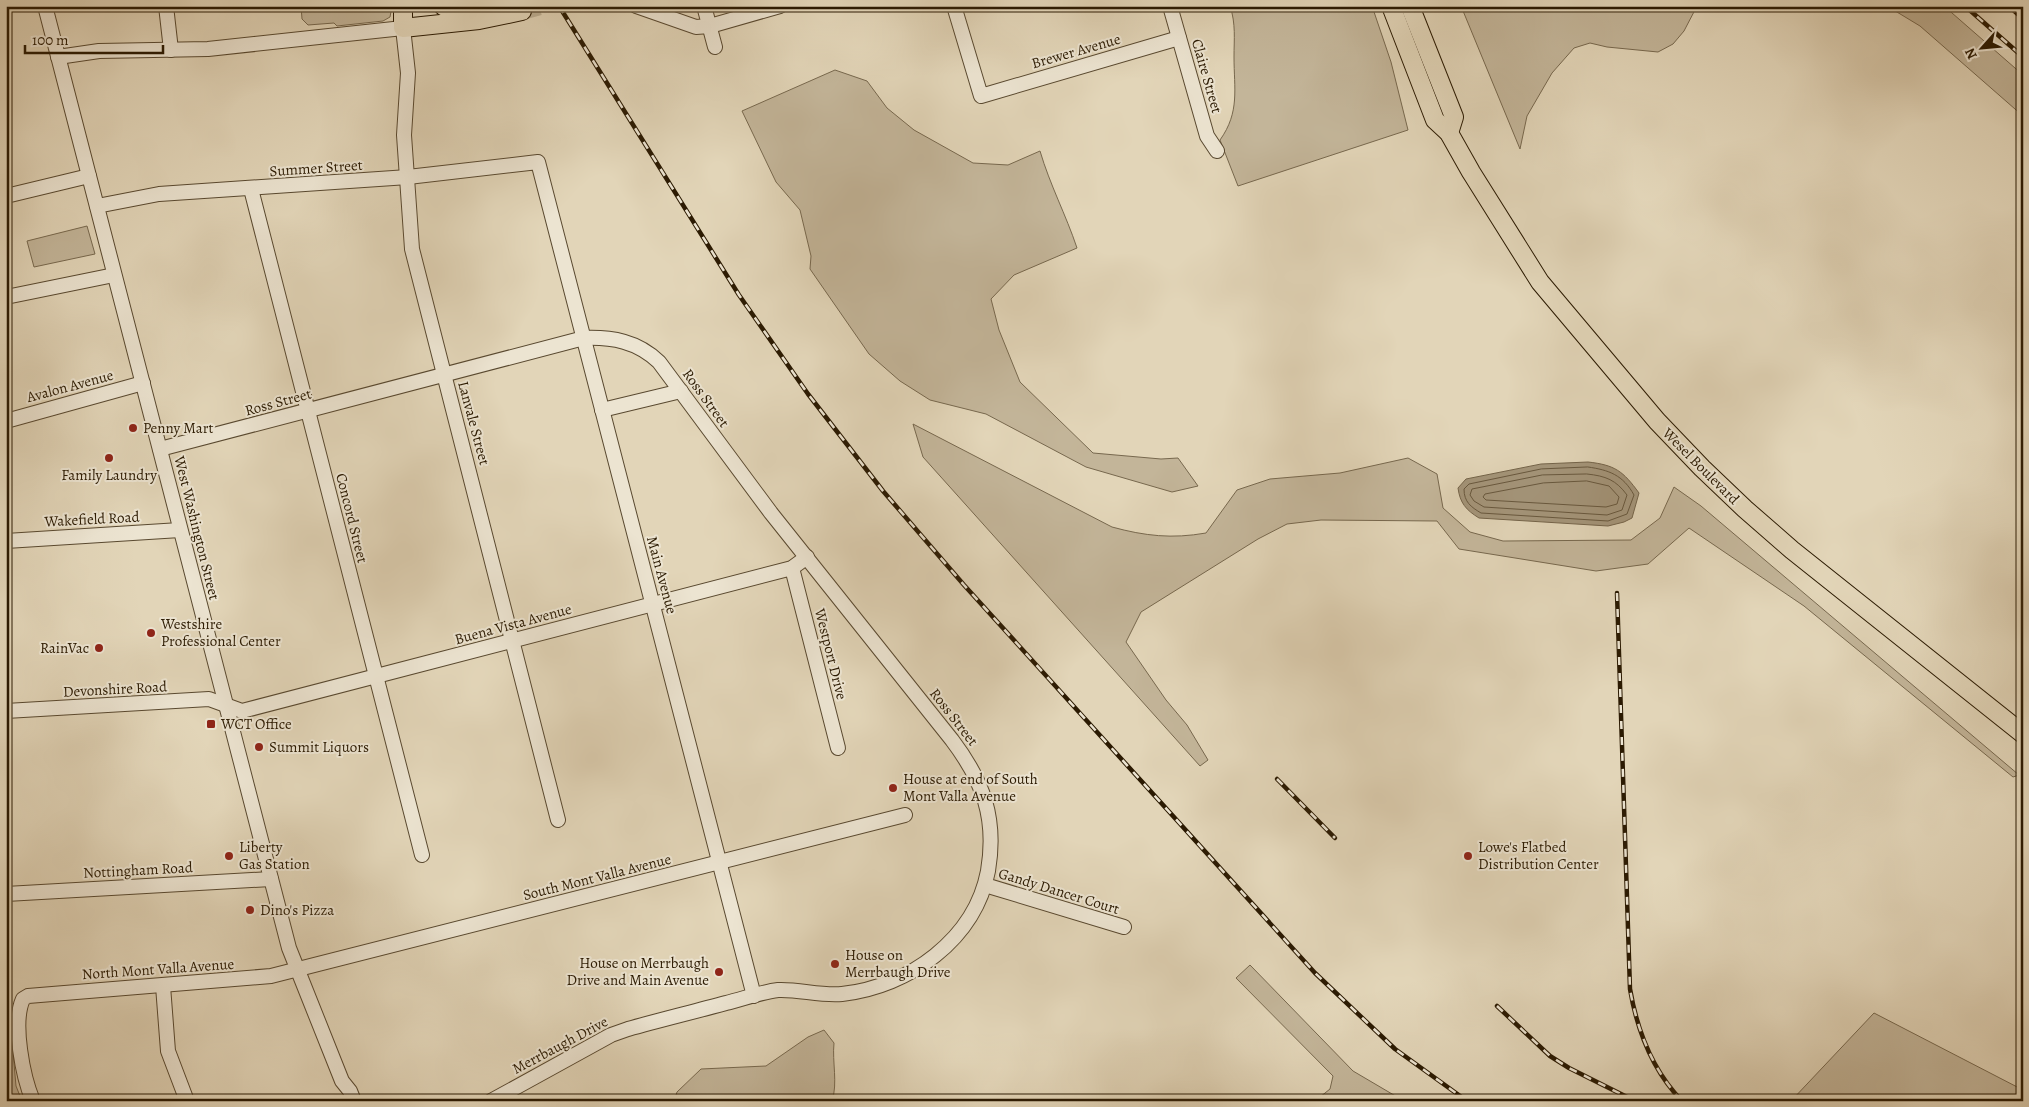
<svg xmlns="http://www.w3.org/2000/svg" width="2029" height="1107" font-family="Alegreya,serif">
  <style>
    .green { fill: #c3b599; stroke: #77684e }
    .water { fill: #a4957a; stroke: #74644a }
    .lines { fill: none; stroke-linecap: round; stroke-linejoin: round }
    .shore { stroke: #68583e; stroke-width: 1 }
    .major-tunnel { stroke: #bdb094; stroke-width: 18; stroke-dasharray: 18 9; stroke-linecap: butt }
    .minor-casing { stroke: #594930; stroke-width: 16 }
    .major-casing { stroke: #2b1a02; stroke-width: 20 }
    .minor { stroke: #ece4d1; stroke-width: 14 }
    .major { stroke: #e2d5b8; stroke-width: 18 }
    .rail-casing { stroke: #2b1a02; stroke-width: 4.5 }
    .rail { stroke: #ece4d1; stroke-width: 2.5; stroke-dasharray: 8; stroke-linecap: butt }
    .poi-dot { fill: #8f2418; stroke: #ece4d1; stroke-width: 2 }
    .labels { text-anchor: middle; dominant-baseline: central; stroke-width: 4; stroke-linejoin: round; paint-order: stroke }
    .street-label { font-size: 15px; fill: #2b1a02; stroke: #ece4d1 }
    .poi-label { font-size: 15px; fill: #2b1a02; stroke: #ece4d1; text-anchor: start }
  </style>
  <rect width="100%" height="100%" fill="#e2d5b8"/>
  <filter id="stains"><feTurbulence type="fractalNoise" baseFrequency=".004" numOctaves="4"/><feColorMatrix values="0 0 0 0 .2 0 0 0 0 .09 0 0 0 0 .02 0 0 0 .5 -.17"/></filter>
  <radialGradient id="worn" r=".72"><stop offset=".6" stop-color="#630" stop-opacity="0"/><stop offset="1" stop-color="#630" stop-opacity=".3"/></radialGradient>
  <g class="green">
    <path d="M301 6H392L390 17 383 21 337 26 334 23 308 25 302 19Z"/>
    <path d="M1230 6H1372L1391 62 1408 130 1238 186 1220 140C1240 112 1234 89 1234 57 1234 39 1236 24 1230 6Z"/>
    <path d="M1461 6H1697L1684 31 1673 44 1658 52 1607 47 1590 43 1574 48 1552 73 1527 116 1520 149Z"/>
    <path d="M1887 6H1944L2023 75V116L1920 26Z"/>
    <path d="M835 70 867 81 887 108 914 130 973 163 1008 165 1040 151C1050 185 1066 215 1077 248L1014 275 991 299 999 330 1020 382 1093 453 1161 459 1178 458 1198 486 1172 492 1086 467 986 414 930 400 900 381 869 354 810 269 811 256 800 210 776 182 742 111Z"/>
    <path d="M87 226 95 254 34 267 27 241Z"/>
    <path d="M913 424 1112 527C1145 536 1172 539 1206 533L1237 490 1270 479 1340 473 1408 458 1437 474 1443 508 1470 532 1503 541 1631 540 1660 518 1674 487 1701 506 2019 775 2013 777 1804 606 1689 528 1648 564 1596 571 1459 549 1437 521 1321 520 1287 524 1258 539 1141 612 1126 642 1166 700 1187 725 1208 760 1200 766 923 457Z"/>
    <path d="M1250 965 1353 1071 1404 1101H1315L1330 1089 1333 1076 1236 978Z"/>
    <path d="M7 985 16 1086 22 1101H6Z"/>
    <path d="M1874 1013 2023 1090V1101H1791Z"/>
    <path d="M824 1030 834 1043C832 1062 838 1083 832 1101H674L677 1092 701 1069 766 1066 808 1037Z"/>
  </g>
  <path class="water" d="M1588 462C1615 465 1623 471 1639 493L1632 518 1624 522 1608 526 1479 518C1466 510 1460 503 1458 488L1466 479 1541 464Z"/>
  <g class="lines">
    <g class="shore">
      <path d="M1588 467C1609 470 1623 475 1634 495L1627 514 1608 521 1481 513C1471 507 1464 502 1464 489L1469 484 1541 469Z"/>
      <path d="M1587 474C1606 476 1616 480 1627 495L1622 510 1607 515 1484 507 1474 501 1470 495 1472 489 1542 475Z"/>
      <path d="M1587 481 1609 486 1619 497 1617 504 1606 507 1486 500 1483 497 1485 494 1543 483Z"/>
    </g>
    <path class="major-tunnel" d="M522 11 541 6"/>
    <defs>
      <g id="minor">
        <path d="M45 6 289 948 342 1081 350 1091 354 1101"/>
        <path d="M166 6 171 50"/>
        <path d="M636 6 696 27 710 26 780 6"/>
        <path d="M704 6 715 47"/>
        <path d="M954 6 981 96 1179 38"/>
        <path d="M1170 6 1207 136 1217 151"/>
        <path d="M58 57 99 51 208 49 403 28 408 73 404 135 412 249 558 820"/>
        <path d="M251 189 422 855"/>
        <path d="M6 196 89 176"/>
        <path d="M97 206 159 194 408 177 538 162 754 996"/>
        <path d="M6 297 114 275"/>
        <path d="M602 410 681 391"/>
        <path d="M6 421 143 383"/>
        <path d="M160 449 584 338C612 337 637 341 659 362L771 513 952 740C983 781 997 818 988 871 975 939 909 987 842 994 820 996 799 989 778 990 761 992 743 999 726 1003 693 1012 660 1020 628 1029L611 1035 491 1101"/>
        <path d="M6 541 180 530"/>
        <path d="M792 568 838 748"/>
        <path d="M6 711 209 699 242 711 792 568 807 557"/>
        <path d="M985 885 1124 927"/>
        <path d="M6 894 271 879"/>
        <path d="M163 986 168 1051 187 1101"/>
        <path d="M33 1101C23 1077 12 1023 23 999L28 996 271 976 905 815"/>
      </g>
      <g id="major">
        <path d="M403 6V28L479 20 522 11"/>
        <path d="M443 6 455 13 471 18"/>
        <path d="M1391 6 1435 120 1449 133 1471 172 1540 282 1657 421 1702 468 1745 509 1792 550 2023 734"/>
        <path d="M1410 6 1454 117 1449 133"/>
      </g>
    </defs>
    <use href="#minor" class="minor-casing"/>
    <use href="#major" class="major-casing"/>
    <use href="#minor" class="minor"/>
    <use href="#major" class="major"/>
    <defs>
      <g id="rail">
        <path d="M559 6 739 295 808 394 883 491 964 585 1315 973 1395 1049 1467 1101"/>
        <path d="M1965 6 2023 57"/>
        <path d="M2009 6 2023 19"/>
        <path d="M1617 593 1630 989C1637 1030 1653 1071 1682 1101"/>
        <path d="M1277 779 1335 838"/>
        <path d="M1497 1006 1550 1056 1569 1068 1635 1101"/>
      </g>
    </defs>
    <use href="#rail" class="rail-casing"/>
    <use href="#rail" class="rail"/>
  </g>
  <g class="poi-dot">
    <circle cx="133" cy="428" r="5"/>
    <circle cx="109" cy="458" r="5"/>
    <circle cx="151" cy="633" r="5"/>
    <circle cx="99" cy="648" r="5"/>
    <rect x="206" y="719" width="10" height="10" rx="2.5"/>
    <circle cx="259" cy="747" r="5"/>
    <circle cx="893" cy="788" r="5"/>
    <circle cx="229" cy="856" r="5"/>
    <circle cx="1468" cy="856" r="5"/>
    <circle cx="250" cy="910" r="5"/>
    <circle cx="835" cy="964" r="5"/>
    <circle cx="719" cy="972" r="5"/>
  </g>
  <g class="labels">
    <g class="street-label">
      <text transform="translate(1076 51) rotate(-16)">Brewer Avenue</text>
      <text transform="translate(1207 76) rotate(74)">Claire Street</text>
      <text transform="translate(316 168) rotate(-4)">Summer Street</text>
      <text transform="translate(70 386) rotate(-15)">Avalon Avenue</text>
      <text transform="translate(706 398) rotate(54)">Ross Street</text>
      <text transform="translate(278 402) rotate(-15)">Ross Street</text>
      <text transform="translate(474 423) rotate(75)">Lanvale Street</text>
      <text transform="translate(1701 466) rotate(45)">Wesel Boulevard</text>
      <text transform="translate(352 518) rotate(76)">Concord Street</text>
      <text transform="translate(92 519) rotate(-3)">Wakefield Road</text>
      <text transform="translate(197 528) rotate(76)">West Washington Street</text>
      <text transform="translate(662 575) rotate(75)">Main Avenue</text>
      <text transform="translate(513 624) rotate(-15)">Buena Vista Avenue</text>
      <text transform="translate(831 654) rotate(76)">Westport Drive</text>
      <text transform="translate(115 689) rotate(-3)">Devonshire Road</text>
      <text transform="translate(954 717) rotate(52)">Ross Street</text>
      <text transform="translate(138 870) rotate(-3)">Nottingham Road</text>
      <text transform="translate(597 877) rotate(-14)">South Mont Valla Avenue</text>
      <text transform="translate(1059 891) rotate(17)">Gandy Dancer Court</text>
      <text transform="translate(158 969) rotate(-4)">North Mont Valla Avenue</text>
      <text transform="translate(560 1045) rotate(-28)">Merrbaugh Drive</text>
    </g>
    <g class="poi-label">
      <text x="143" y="428">Penny Mart</text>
      <text x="109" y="475" text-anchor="middle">Family Laundry</text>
      <text x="161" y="624">Westshire<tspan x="161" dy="17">Professional Center</tspan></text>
      <text x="89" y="648" text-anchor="end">RainVac</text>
      <text x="221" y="724">WCT Office</text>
      <text x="269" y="747">Summit Liquors</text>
      <text x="903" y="779">House at end of South<tspan x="903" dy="17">Mont Valla Avenue</tspan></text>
      <text x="239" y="847">Liberty<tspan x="239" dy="17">Gas Station</tspan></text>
      <text x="1478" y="847">Lowe's Flatbed<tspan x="1478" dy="17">Distribution Center</tspan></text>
      <text x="260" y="910">Dino's Pizza</text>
      <text x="845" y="955">House on<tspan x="845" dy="17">Merrbaugh Drive</tspan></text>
      <text x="709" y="963" text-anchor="end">House on Merrbaugh<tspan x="709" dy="17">Drive and Main Avenue</tspan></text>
    </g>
  </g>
  <rect width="2029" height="1107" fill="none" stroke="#e2d5b8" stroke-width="25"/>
  <rect x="8" y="8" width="2014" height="1092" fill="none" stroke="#2b1a02" stroke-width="2.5"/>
  <rect x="12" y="12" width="2004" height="1082" fill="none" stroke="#2b1a02"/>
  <g transform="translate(1982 48) rotate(243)" stroke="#ece4d1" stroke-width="4" paint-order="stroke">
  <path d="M0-4L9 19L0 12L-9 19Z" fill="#2b1a02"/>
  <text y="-8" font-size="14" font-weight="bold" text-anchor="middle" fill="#2b1a02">N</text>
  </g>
  <path d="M25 45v8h138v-8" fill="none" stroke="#2b1a02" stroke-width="2.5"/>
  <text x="32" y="45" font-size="15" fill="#2b1a02" stroke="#ece4d1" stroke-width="4" paint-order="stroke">100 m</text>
  <rect width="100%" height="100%" filter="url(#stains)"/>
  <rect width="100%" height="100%" fill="url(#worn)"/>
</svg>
